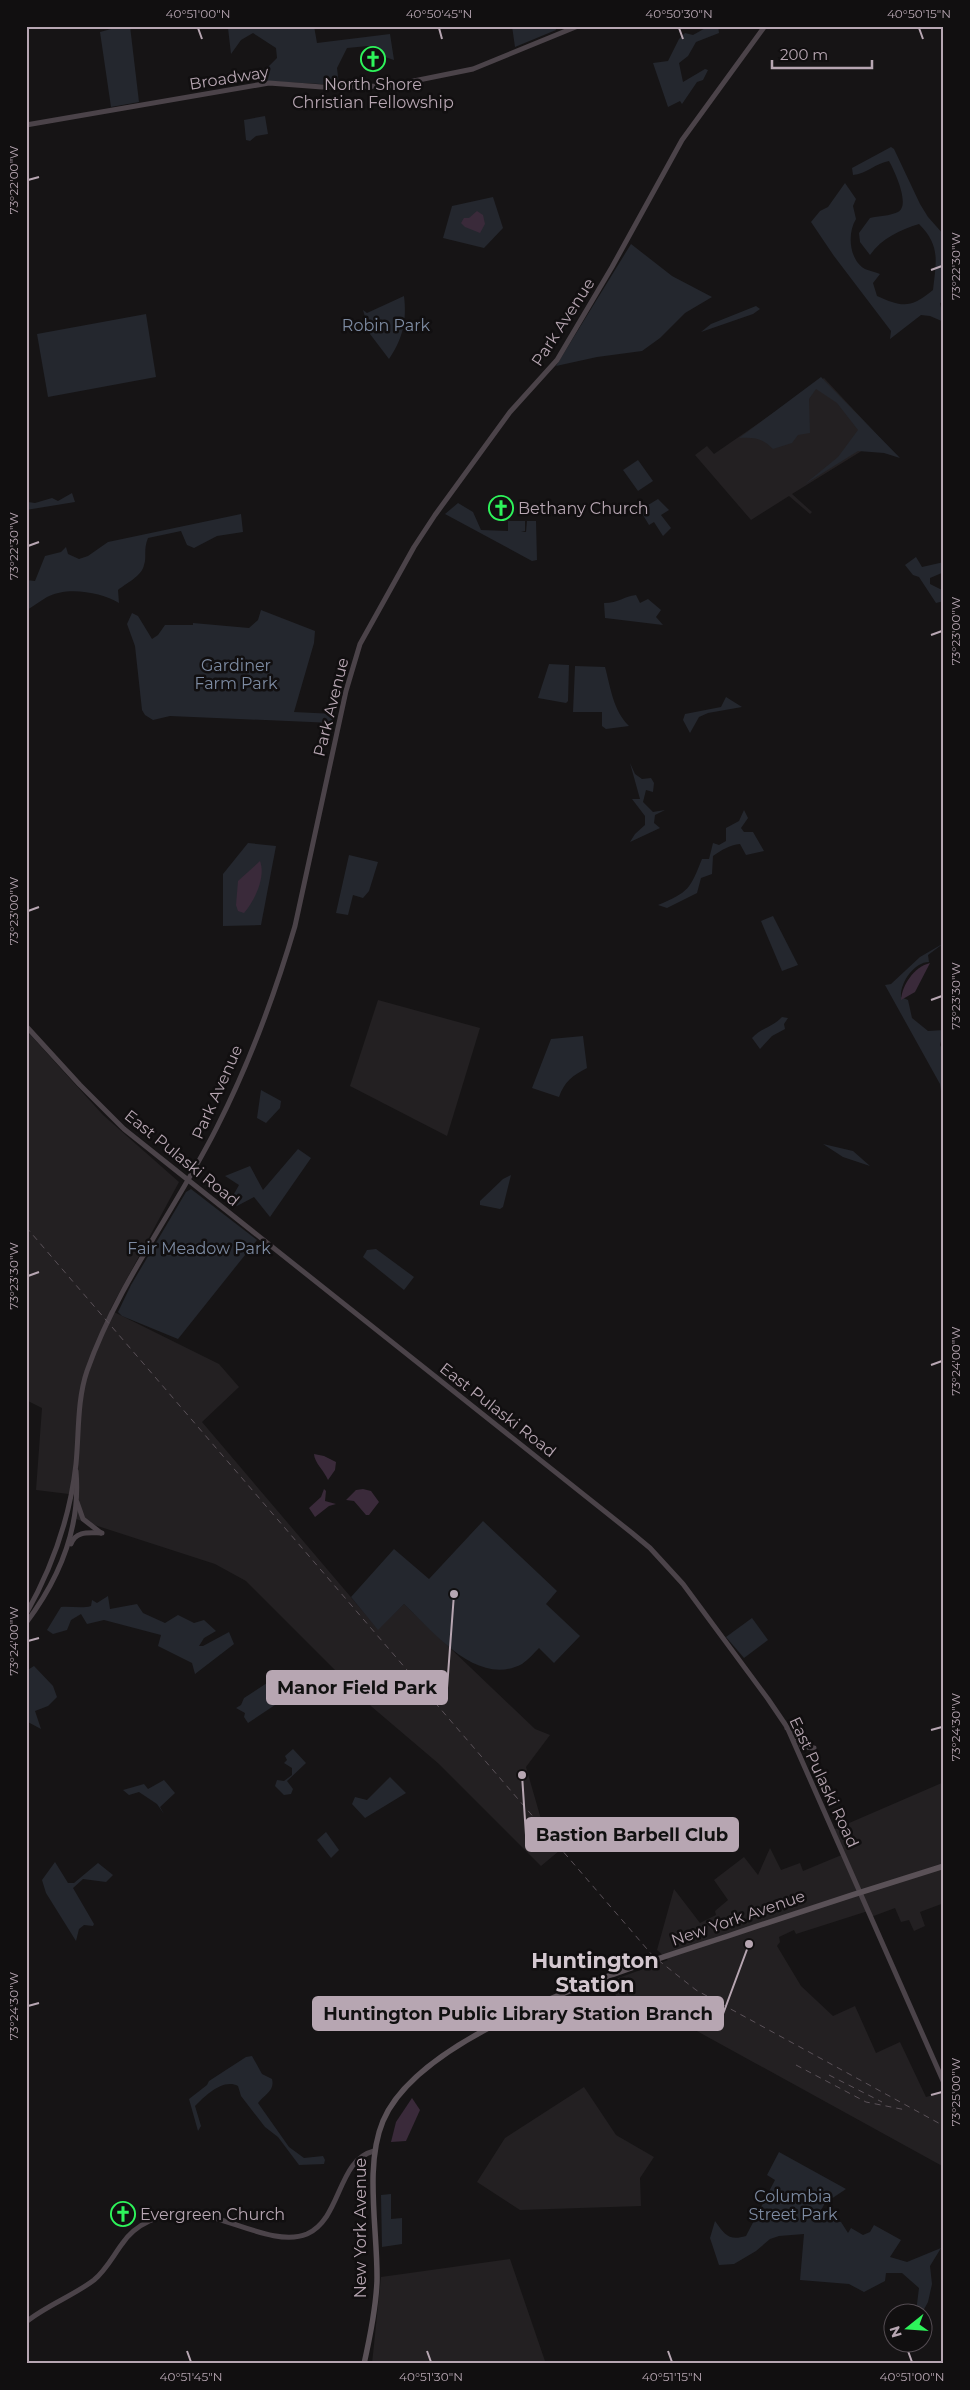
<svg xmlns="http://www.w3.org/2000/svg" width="970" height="2390" font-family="Montserrat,sans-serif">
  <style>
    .built { fill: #232022 }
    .green { fill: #24272e }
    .water { fill: #3a2a3a }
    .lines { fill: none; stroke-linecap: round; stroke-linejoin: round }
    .secondary { stroke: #4b4349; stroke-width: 5 }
    .primary { stroke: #5a5157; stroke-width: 5.5 }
    .rail { stroke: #5a5158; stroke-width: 1; stroke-dasharray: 6 5; stroke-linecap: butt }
    .ticks { fill: none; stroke: #b7a6b2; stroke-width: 2 }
    .labels { text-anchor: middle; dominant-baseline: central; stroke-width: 5; stroke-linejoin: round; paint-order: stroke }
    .street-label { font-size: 16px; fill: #b7a6b2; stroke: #110f10 }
    .poi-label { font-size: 16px; fill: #b7a6b2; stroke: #110f10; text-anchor: start }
    .park-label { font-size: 16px; fill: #7d8ba2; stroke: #110f10 }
    .district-label { font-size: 21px; font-weight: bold; fill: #d3c7cf; stroke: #110f10 }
    .leader { fill: none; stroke: #b7a6b2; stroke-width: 2 }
    .callout-dot { fill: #b7a6b2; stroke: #110f10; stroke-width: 2 }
    .callout { fill: #b7a6b2; stroke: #b7a6b2; stroke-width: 2 }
    .callout-label { font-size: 18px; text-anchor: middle; font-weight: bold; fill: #111 }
    .neatline { fill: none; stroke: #b7a6b2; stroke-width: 2 }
    .ticks-label { font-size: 12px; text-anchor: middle; fill: #b7a6b2 }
  </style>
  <rect width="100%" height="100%" fill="#161415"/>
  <g class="built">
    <path d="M824 378 881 439 792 494 812 512 810 514 789 496 751 520 695 455 707 446 714 454Z"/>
    <path d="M378 1000 480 1028 447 1136 350 1086Z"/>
    <path d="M26 1030 103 1115 179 1182 110 1310 219 1364 239 1387 202 1422 378 1629 404 1604 535 1729 550 1735 526 1767 541 1819 549 1828 543 1833 559 1851 541 1866 439 1764 372 1707 246 1581 215 1564 76 1519 77 1495 36 1490 42 1408 26 1400Z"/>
    <path d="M944 1782V1866L940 1868 944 1877V1903L920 1912 925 1926 914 1931 909 1920 901 1922 895 1908 871 1917 868 1911 796 1934 794 1930 779 1937 780 1942 777 1946 801 1986 833 2016 855 2006 876 2053 900 2042 926 2097 944 2092V2167L675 2019 633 2010 618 2001 610 1981 668 1960 657 1950 674 1889 700 1923 716 1915 715 1911 728 1900 714 1880 744 1857 758 1875 770 1848 781 1870 800 1863 803 1871 844 1854 833 1830Z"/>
    <path d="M584 2087 616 2135 654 2157 640 2178 641 2206 520 2210 477 2182 505 2138Z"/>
    <path d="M510 2259 546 2364H372L381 2277Z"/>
  </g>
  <g class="green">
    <path d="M122 26H130L139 102 111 107 100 32Z"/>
    <path d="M254 26H314L317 43 390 34 394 60 385 57 384 52 368 46 347 48 337 68 339 85 265 81 264 71 277 58 276 48 253 33 241 40 231 54 228 28Z"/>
    <path d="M512 26H555L556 30 515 47Z"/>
    <path d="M709 26H718L719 33 696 42 688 56 679 63 683 82 705 69 708 70 703 80 697 82 682 104 680 101 668 107 653 63 668 61 679 39 685 33 693 35Z"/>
    <path d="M265 116 268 134 256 136 250 141 246 140 244 120Z"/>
    <path d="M891 147 894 149 920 204 928 217 944 235V302L940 303 944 322 930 316 921 315 890 339 891 331 834 256 811 222 820 211 828 207 845 183 856 199 853 206 856 219C847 233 849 260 865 269 869 271 876 272 880 274L873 283 877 296C902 307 910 309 933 290 936 262 941 246 919 224 900 230 882 238 870 255L860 242 859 233 870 218C878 216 890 216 898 212 911 205 894 170 889 161 876 163 866 174 853 175L852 168Z"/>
    <path d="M493 197 503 228 484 248 443 238 452 206Z"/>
    <path d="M631 244 672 276 712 297 685 313 660 338 642 351 597 357 556 366Z"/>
    <path d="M404 296C407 320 403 339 389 359L370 334 363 310 367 313Z"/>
    <path d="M756 306 760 309 753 314 701 332 711 324Z"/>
    <path d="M146 314 156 377 48 397 37 334Z"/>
    <path d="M821 377 900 458 884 453 858 451 805 484 838 457 858 430 837 403 816 389 809 399 810 433 798 435 792 443 773 449C763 438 753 437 739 438Z"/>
    <path d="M638 460 653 481 638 491 623 470Z"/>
    <path d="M72 493 75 502 26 510 28 502 35 503 52 498 58 501Z"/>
    <path d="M658 499 669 510 661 515 671 528 663 536 654 522 649 525 640 510Z"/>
    <path d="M458 503 473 512 481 530 508 531V521H525V531L521 532H526L527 521H536L537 560 532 561 445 514Z"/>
    <path d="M241 514 243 532 217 536 194 548 187 545 181 531 148 538C143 550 147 557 144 565 142 576 125 584 118 590L119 603C101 592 67 586 47 597 40 601 34 606 27 610L28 622 26 628V580L35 581 45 556 61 552 66 547 68 554 79 559 88 556 108 542Z"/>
    <path d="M916 557 922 567 944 562V572L930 578V584L944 591V601L936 603 919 577 913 575 905 565Z"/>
    <path d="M636 595 640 603 648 599 661 610 656 617 663 625 605 618 604 603C619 603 624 596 636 595Z"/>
    <path d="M261 610 315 631 314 643 294 712 335 714 333 723 170 716 153 720 145 715 142 710 135 646 127 624 132 613 138 616 152 639 158 635 165 625H193V623L249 628 258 620Z"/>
    <path d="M549 664 569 665 568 701 566 703 538 698Z"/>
    <path d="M575 666 605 667C611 689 613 710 629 726L606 729 602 726V712H573Z"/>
    <path d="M726 697 742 707 708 713 699 717 690 733 683 720 685 714 721 707Z"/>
    <path d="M630 763 635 774 642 779 651 778 654 783 653 792 646 790 643 802 653 812 665 810 655 815 654 823 660 828 630 842 635 834 645 825V816L632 799H640Z"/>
    <path d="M744 810 748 818 741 828 744 832H753L764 851 746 855 740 844C729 845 722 850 713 856L712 874 701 878 697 893 667 908 658 905C689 892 690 889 702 859H709L713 843 719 845 726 841V828L739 821Z"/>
    <path d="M248 843 276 846 261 925 223 926V874Z"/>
    <path d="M349 855 378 862 369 891 363 898 353 895 348 915 336 913Z"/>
    <path d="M773 916 798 965 782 971 761 921Z"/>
    <path d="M944 943 928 955 929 962C914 962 900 983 901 997L908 1000 912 1018 928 1031 944 1030 940 1045 944 1053V1115L940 1084 885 985 891 984 920 957Z"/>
    <path d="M782 1017 788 1018 784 1024 785 1029 772 1036 760 1049 752 1038C761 1028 773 1027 782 1017Z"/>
    <path d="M583 1036 587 1068C573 1075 564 1082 559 1097L532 1088 551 1039Z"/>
    <path d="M261 1090 281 1101 280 1108 266 1123 257 1118Z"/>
    <path d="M823 1144 853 1151 870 1166 843 1157Z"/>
    <path d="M298 1149 311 1158 270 1217 254 1197 237 1206 230 1201 239 1185 225 1176 250 1166 263 1190Z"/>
    <path d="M511 1175 503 1207 500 1209 480 1205V1201L503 1179Z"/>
    <path d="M191 1189 257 1240 178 1339 122 1316 118 1312 131 1285 186 1192Z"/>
    <path d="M376 1249 414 1277 404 1290 363 1257 367 1250Z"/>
    <path d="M483 1521 557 1591 546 1604 580 1636 554 1663 539 1648C534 1653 528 1660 522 1664 477 1688 433 1631 404 1604L378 1630 351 1597 394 1549 429 1579Z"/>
    <path d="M108 1596 110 1609 137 1604 143 1613 165 1623 178 1615 194 1623 204 1620 216 1631 204 1638 199 1646H203L229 1632 234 1644 195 1674 192 1663 158 1646 161 1635 104 1620 87 1624 81 1614 71 1620 67 1630 53 1634 47 1630 61 1607C71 1606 82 1609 91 1606L92 1600 97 1603Z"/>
    <path d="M752 1618 768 1640 744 1658 726 1637Z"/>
    <path d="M34 1666 53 1686 57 1697 48 1706 35 1711 41 1729 26 1721V1671Z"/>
    <path d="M267 1683 278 1703 248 1723 244 1717 245 1713 236 1708 241 1705 244 1698Z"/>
    <path d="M293 1749 306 1763 287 1781 293 1789 291 1794 284 1795 275 1786 277 1780 284 1781 292 1775V1768L284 1763 287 1760 285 1756Z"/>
    <path d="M390 1777 406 1793 365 1818 352 1804 355 1797 367 1800Z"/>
    <path d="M164 1780 175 1793 160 1807 164 1814 157 1804 139 1792 129 1795 123 1790 144 1784 148 1789Z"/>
    <path d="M326 1832 339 1850 331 1858 317 1840Z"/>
    <path d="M55 1862 68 1883H74L98 1863 113 1875 106 1882 83 1879 73 1888 94 1924 93 1926 84 1925 79 1929 76 1941 46 1893 42 1880Z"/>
    <path d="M252 2056 262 2074 272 2079C275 2091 265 2094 258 2103L289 2147 304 2158 323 2156 325 2160 324 2164 299 2165 278 2137 265 2127 241 2096 238 2086C223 2078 205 2096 195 2106L201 2126 198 2131 189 2099 207 2085 209 2081 246 2057Z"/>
    <path d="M779 2152 846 2189 825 2203 820 2212 825 2220 841 2222 848 2233 851 2228 863 2235 870 2232 874 2225 901 2240 890 2257 907 2262 941 2248 930 2266 932 2284 928 2302 922 2313 916 2312 919 2288 902 2273H886L885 2281 864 2292 849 2284 800 2280 804 2234 779 2236 770 2239 756 2251 734 2264 719 2265 710 2238 715 2221C725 2235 729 2241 746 2236L775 2180 767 2175Z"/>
    <path d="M391 2194V2219L402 2218V2244L382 2247 381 2195Z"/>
  </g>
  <g class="water">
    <path d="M477 211 483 215 485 224 480 233 465 227 461 223 464 218H469Z"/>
    <path d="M260 861C266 877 255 900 244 913L238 911 236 905 238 881Z"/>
    <path d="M930 963 915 992 901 1000C902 985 914 967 930 963Z"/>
    <path d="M314 1454 324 1456 336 1462 335 1470 328 1480C325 1472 314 1462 314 1454Z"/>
    <path d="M324 1489 326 1491 325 1501 336 1504 329 1506 315 1517 309 1508 321 1497Z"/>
    <path d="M363 1489 371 1491 379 1502 369 1515H366L354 1501 346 1500 356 1490Z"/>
    <path d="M412 2098 420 2110 406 2141 391 2142 396 2122Z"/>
  </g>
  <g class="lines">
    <g class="secondary">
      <path d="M26 125 269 83 322 87 389 86 473 69 578 26"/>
      <path d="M26 1026 80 1085 124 1129 632 1533 650 1548 683 1584 768 1699 787 1727 944 2083"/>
      <path d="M77 1502 83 1519 101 1533"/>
      <path d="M71 1544C76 1530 90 1533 102 1533"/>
      <path d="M26 1614C52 1568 70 1517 76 1464 79 1434 77 1400 87 1371 118 1283 176 1209 217 1127 249 1064 275 994 295 926L346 691 360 644 414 547 435 515 510 412 557 360 612 267 682 140 765 26"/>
      <path d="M26 1623C59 1579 81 1528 76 1471"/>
      <path d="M787 1728 791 1729 803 1747 814 1748"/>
      <path d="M26 2322C47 2305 73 2296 94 2280 106 2270 113 2256 122 2244 136 2223 160 2214 184 2213 221 2212 273 2248 307 2234 342 2218 337 2160 374 2151"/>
    </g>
    <path class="primary" d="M364 2364C370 2337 376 2308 377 2281 378 2232 364 2166 383 2121 422 2028 640 1965 731 1935 802 1911 873 1888 944 1866"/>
    <g class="rail">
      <path d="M26 1227 653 1956 696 1990 944 2126"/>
      <path d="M796 2065 866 2102 906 2110"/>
      <path d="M829 2075 882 2102"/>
    </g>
  </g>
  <path class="ticks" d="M198 28 202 39M439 28 442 39M679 28 683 39M919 28 923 39M28 180 39 177M931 270 942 266M28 546 39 542M931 635 942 631M28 911 39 907M931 1000 942 996M28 1276 39 1272M931 1365 942 1361M28 1641 39 1638M931 1730 942 1727M28 2006 39 2003M931 2095 942 2092M187 2351 191 2362M427 2351 431 2362M668 2351 672 2362M908 2351 912 2362"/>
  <defs>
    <symbol id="church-ring" viewBox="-11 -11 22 22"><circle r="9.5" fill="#110f10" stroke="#2ef45b" stroke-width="1.5"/><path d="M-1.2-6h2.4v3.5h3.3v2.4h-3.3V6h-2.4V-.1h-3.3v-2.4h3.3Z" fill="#2ef45b"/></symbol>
  </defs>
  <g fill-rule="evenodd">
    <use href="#church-ring" x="359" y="45" width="28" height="28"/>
    <use href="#church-ring" x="487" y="494" width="28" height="28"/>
    <use href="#church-ring" x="109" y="2200" width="28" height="28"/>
  </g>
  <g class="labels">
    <g class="street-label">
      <text transform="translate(229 78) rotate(-9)">Broadway</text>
      <text transform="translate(563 322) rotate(-57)">Park Avenue</text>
      <text transform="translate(331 707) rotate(-76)">Park Avenue</text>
      <text transform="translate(217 1092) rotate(-66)">Park Avenue</text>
      <text transform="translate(182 1158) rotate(39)">East Pulaski Road</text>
      <text transform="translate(498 1410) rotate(38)">East Pulaski Road</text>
      <text transform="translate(824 1782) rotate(65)">East Pulaski Road</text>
      <text transform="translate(738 1918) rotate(-19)">New York Avenue</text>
      <text transform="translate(360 2228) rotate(-90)">New York Avenue</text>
    </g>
    <g class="poi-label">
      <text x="373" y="84" text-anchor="middle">North Shore<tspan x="373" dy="18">Christian Fellowship</tspan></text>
      <text x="518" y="508">Bethany Church</text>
      <text x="140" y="2214">Evergreen Church</text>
    </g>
    <g class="park-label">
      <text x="386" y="325">Robin Park</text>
      <text x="236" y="665">Gardiner<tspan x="236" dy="18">Farm Park</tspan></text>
      <text x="199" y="1248">Fair Meadow Park</text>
      <text x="793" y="2196">Columbia<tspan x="793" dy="18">Street Park</tspan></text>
    </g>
    <g class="district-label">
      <text x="595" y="1960">Huntington<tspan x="595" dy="24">Station</tspan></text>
    </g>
  </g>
  <path class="leader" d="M454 1594L447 1688M522 1775L526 1835M749 1944L723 2014"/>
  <g class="callout-dot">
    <circle cx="454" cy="1594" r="5"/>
    <circle cx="522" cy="1775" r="5"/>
    <circle cx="749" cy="1944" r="5"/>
  </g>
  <g class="callout">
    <rect x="267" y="1671" width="180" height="33" rx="5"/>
    <rect x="526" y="1818" width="212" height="33" rx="5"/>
    <rect x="313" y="1997" width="410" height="33" rx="5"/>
  </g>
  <g class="callout-label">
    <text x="357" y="1694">Manor Field Park</text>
    <text x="632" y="1841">Bastion Barbell Club</text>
    <text x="518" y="2020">Huntington Public Library Station Branch</text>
  </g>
  <rect width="970" height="2390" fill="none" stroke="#110f10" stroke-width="55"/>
  <g transform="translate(908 2328) rotate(253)"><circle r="24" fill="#110f10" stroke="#534b51"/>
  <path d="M0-4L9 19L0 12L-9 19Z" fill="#2ef45b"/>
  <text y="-8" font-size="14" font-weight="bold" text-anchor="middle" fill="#b7a6b2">N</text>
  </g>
  <path d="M772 60v8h100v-8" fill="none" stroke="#b7a6b2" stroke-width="2.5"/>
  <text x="780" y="60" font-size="15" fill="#b7a6b2" stroke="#110f10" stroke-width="4" paint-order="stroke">200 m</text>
  <rect x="28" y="28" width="914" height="2334" class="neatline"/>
  <g class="ticks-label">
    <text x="198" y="18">40°51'00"N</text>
    <text x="439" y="18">40°50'45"N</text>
    <text x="679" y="18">40°50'30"N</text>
    <text x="919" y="18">40°50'15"N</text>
    <text transform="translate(14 180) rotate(-90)" y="4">73°22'00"W</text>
    <text transform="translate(956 266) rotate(-90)" y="4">73°22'30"W</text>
    <text transform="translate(14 546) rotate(-90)" y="4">73°22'30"W</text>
    <text transform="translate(956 631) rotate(-90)" y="4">73°23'00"W</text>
    <text transform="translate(14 911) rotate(-90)" y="4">73°23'00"W</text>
    <text transform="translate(956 996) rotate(-90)" y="4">73°23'30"W</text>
    <text transform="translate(14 1276) rotate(-90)" y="4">73°23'30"W</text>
    <text transform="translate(956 1361) rotate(-90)" y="4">73°24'00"W</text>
    <text transform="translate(14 1641) rotate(-90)" y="4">73°24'00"W</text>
    <text transform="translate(956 1727) rotate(-90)" y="4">73°24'30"W</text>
    <text transform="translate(14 2006) rotate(-90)" y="4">73°24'30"W</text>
    <text transform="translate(956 2092) rotate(-90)" y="4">73°25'00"W</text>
    <text x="191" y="2381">40°51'45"N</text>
    <text x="431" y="2381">40°51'30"N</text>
    <text x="672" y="2381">40°51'15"N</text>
    <text x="912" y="2381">40°51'00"N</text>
  </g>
</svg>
